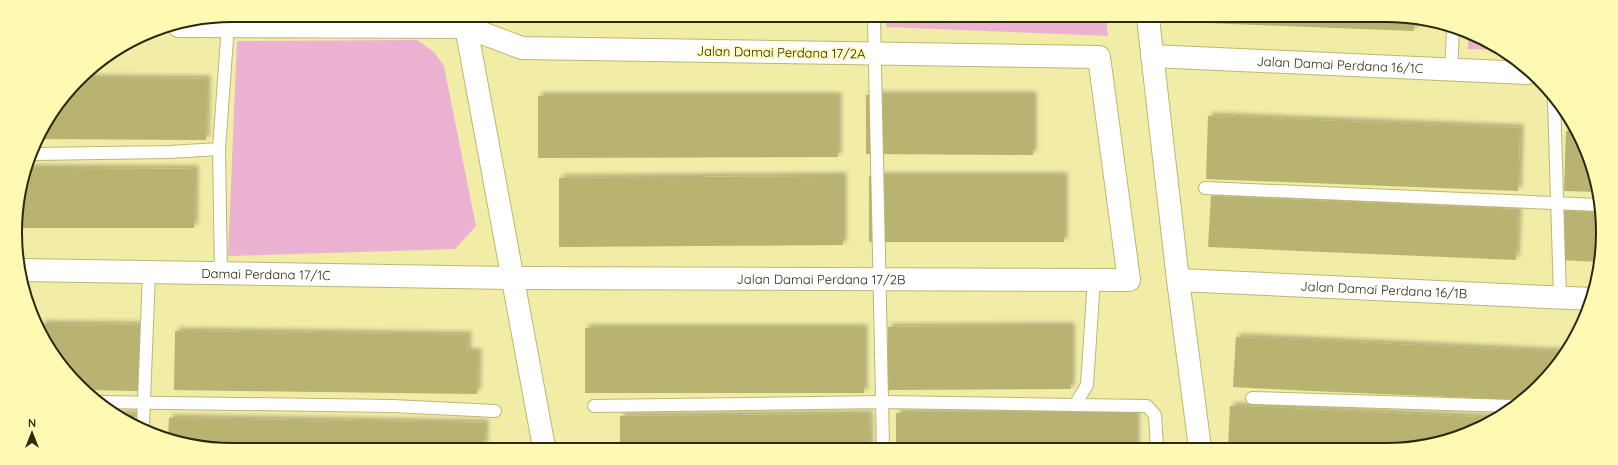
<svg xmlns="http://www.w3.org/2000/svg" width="1618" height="465" font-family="Quicksand,sans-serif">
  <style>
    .green { fill: #ecb2d2 }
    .building { fill: #b8b370; filter: url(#shadow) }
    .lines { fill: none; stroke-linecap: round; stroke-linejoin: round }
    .lane-casing { stroke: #bcb773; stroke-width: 14 }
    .street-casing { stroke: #bcb773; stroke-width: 24 }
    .lane { stroke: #fff; stroke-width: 12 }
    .street { stroke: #fff; stroke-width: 22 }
    .labels { text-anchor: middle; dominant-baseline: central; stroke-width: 3.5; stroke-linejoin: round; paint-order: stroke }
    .street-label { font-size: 13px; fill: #2c290d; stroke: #fef9b3 }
    .rim { fill: none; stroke: #2c290d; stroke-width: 2 }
  </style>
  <defs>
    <filter id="shadow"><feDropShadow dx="3.5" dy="-3.5" stdDeviation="2" flood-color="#0004"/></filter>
  </defs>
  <rect width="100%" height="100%" fill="#f1eca6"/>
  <g class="green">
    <path d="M886 17 1106 18 1108 36 886 27Z"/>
    <path d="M1468 36 1502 50 1468 49Z"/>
    <path d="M417 40 434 52 444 66 476 226 455 249 228 256 237 41Z"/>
  </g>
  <g class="building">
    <path d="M1181 18H1227L1415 19 1414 31 1181 22Z"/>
    <path d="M82 78 207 79 206 140 37 139Z"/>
    <path d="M866 95H1033V155L866 154Z"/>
    <path d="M538 96H838V157L538 158Z"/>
    <path d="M1208 116 1520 128 1518 191 1206 179Z"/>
    <path d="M1566 131H1575L1599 192 1564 191Z"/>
    <path d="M29 168 195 169 194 228H16L15 218Z"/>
    <path d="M843 176V245L559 247V178Z"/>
    <rect x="869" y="176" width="195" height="66"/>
    <path d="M1211 196 1518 209 1516 260 1208 247Z"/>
    <path d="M1563 211 1599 212V262L1561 260Z"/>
    <path d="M40 324 139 325V391L87 390 60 365Z"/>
    <path d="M1045 326H1071V389L888 390V327Z"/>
    <rect x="585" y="328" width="279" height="65"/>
    <path d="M175 331 468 335 467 352H478L477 394 174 390Z"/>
    <path d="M1236 337 1436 346 1564 352 1539 386 1520 400 1312 391 1233 387Z"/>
    <path d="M1230 406 1266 407 1495 418 1481 428 1414 448H1228Z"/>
    <path d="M896 413H1136V448L896 447Z"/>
    <path d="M113 414H135V423Z"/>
    <path d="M869 414 870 447H620V416Z"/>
    <path d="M169 418 485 423 484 446H190L168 437Z"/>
  </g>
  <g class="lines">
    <defs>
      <g id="lane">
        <path d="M874 17 883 447"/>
        <path d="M1451 70 1453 30"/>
        <path d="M1554 99 1560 297"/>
        <path d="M33 154 169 152 219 149"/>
        <path d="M1205 188 1599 205"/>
        <path d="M221 274 219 149 228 25"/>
        <path d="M1252 398 1511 406"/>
        <path d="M99 402 393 406 495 411"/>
        <path d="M1075 405 1147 406 1155 415 1157 448"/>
        <path d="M594 406 882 402 1075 405 1087 385 1094 279"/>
        <path d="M143 426 149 272"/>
      </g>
      <g id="street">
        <path d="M464 16 544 447"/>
        <path d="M1148 18 1178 280 1200 448"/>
        <path id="s1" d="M1152 56 1528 73"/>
        <path id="s2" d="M21 270 512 278 1129 280 1099 57 522 48 466 27 179 26"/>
        <path id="s3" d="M1178 280 1591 299"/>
      </g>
    </defs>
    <use href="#lane" class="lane-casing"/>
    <use href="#street" class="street-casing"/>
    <use href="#lane" class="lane"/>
    <use href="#street" class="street"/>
  </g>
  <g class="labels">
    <g class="street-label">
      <text transform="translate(781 52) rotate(1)">Jalan Damai Perdana 17/2A</text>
      <text stroke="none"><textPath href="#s1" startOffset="188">Jalan Damai Perdana 16/1C</textPath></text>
      <text stroke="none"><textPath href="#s2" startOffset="245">Damai Perdana 17/1C</textPath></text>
      <text stroke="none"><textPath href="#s2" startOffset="800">Jalan Damai Perdana 17/2B</textPath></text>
      <text stroke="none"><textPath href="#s3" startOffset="206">Jalan Damai Perdana 16/1B</textPath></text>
    </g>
  </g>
  <path d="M0 0H1618V465H0ZM232 22H1386A210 210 0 0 1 1596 232V233A210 210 0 0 1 1386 443H232A210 210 0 0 1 22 233V232A210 210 0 0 1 232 22Z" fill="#fef9b3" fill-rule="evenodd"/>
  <path class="rim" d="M232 22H1386A210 210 0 0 1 1596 232V233A210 210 0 0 1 1386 443H232A210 210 0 0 1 22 233V232A210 210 0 0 1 232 22Z"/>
  <g transform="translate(32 433)" stroke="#fef9b3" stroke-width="3" paint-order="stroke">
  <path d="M0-3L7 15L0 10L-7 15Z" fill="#2c290d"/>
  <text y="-6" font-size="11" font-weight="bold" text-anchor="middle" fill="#2c290d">N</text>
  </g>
</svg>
